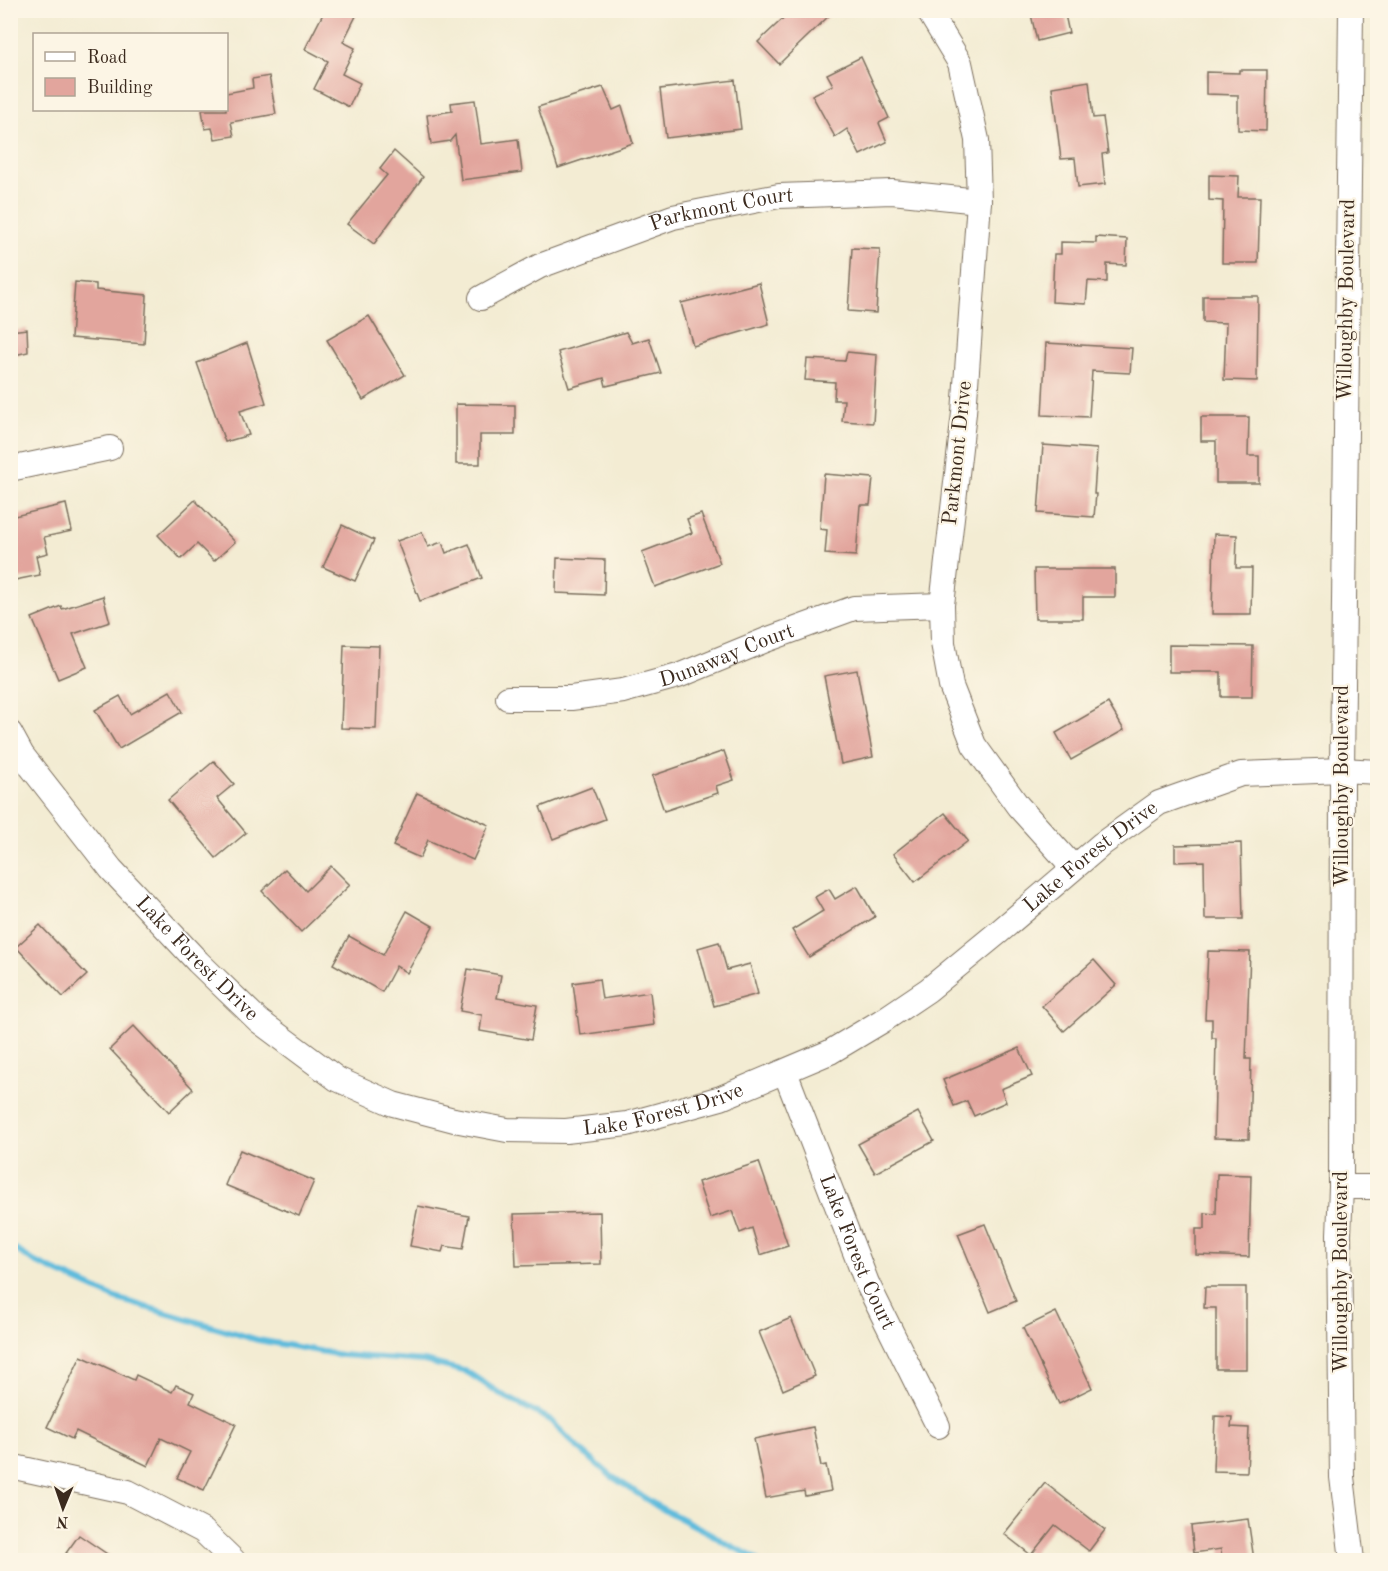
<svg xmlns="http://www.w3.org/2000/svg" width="1388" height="1571" font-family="'Old Standard TT',serif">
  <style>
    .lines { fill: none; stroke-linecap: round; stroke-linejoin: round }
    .stream { stroke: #5ebbdc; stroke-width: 6 }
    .building { fill: #e2a59d }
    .minor-casing { stroke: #7b6e5d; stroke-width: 26 }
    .minor { stroke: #fff; stroke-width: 24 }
    .labels { text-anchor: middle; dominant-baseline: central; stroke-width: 4.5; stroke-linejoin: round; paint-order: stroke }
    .street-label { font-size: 21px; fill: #3b2a1e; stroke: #fcf5e5 }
  </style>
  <rect width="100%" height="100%" fill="#fcf5e5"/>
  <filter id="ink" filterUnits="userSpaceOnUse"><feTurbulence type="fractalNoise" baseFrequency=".0167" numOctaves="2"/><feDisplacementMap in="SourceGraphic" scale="12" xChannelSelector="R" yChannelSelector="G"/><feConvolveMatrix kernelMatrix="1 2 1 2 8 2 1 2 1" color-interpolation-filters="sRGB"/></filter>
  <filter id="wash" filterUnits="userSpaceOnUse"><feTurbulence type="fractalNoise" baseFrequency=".008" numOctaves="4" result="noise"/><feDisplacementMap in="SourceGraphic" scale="24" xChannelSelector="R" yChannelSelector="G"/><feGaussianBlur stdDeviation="1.35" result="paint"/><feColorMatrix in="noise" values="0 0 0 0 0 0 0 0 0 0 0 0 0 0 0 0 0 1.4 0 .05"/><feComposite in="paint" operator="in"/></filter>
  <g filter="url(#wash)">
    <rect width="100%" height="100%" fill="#f3ecd3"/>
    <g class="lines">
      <path class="stream" d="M10 1246 35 1262 115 1298 258 1340 341 1355 424 1361 467 1372 502 1395 549 1419 576 1446 611 1476 657 1506 715 1536C728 1547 744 1550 757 1560"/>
    </g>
    <g id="blocks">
      <g class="building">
        <path d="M325 10H345L356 16 343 42 355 48 342 74 360 83 349 107 314 89 328 61 305 49Z"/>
        <path d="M792 10H835L779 64 758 42Z"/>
        <path d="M1030 10H1064L1069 33 1037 41Z"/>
        <path d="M861 57 889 118 879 123 887 142 860 155 847 129 835 137 812 95 833 85 827 74Z"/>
        <path d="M1239 70H1267L1266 131 1238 130V95L1206 94V72L1239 73Z"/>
        <path d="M269 76 276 114 231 122 234 136 215 139 212 128 205 129 202 110H226V93L253 88 252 79Z"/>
        <path d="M735 80 741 129 666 138 660 89Z"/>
        <path d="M1089 81 1093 118 1103 117 1108 153 1102 154 1105 184 1078 187 1075 158 1061 159 1052 87Z"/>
        <path d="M603 87 613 110 622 106 633 143 558 168 538 107Z"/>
        <path d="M475 100 481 144 518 139 522 172 461 180 455 135 450 141 431 144 427 115 452 111 451 103Z"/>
        <path d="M394 151 423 177 374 244 347 224 387 175 380 169Z"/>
        <path d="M1209 175 1239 176 1238 197H1260L1258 263H1222L1223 201 1209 200Z"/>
        <path d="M1096 237 1127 239 1126 265 1107 264V282L1088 281 1086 304 1052 302 1054 254H1061V242L1096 243Z"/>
        <path d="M852 248 880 249 876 313 848 311Z"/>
        <path d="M75 282 96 284V290L147 295 144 344 71 338Z"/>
        <path d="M759 283 769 324 693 346 681 303Z"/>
        <path d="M1203 296H1258L1257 381 1224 380 1226 323 1203 322Z"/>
        <path d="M369 316 405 375 363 400 327 340Z"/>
        <path d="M27 329 28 352 10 356V331Z"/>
        <path d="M626 332 632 343 649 338 661 373 606 386 604 378 569 388 558 352Z"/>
        <path d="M247 343 266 403 240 411 249 435 225 442 197 363Z"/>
        <path d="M1046 343 1132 348 1130 373 1092 371 1089 417 1042 415Z"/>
        <path d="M847 352 877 355 873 423 842 421 844 400H834L835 382 805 380 807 359 845 361Z"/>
        <path d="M456 404 515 405V435H480V464H456Z"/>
        <path d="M1201 417H1249L1248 456H1259V483H1216V441H1201Z"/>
        <path d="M1043 445 1097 449 1094 494H1096L1094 517 1038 513Z"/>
        <path d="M824 474 873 478 870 505H860L856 556 825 554 827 530 820 529Z"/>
        <path d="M195 500 235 542 214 561 197 544 181 559 158 535Z"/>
        <path d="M66 504 72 531 44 537 48 553 36 556 40 575 10 581V517Z"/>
        <path d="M701 514 720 563 655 587 642 552 692 533 687 519Z"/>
        <path d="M342 525 374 540 355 581 323 567Z"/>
        <path d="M422 532 428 547 442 542 446 553 469 544 482 578 420 601 397 541Z"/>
        <path d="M1214 534 1237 535 1236 568H1252L1251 614H1212Z"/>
        <path d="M557 558 605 560 604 595 556 593Z"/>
        <path d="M1034 569H1115V597H1083V619H1035Z"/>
        <path d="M103 596 110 622 73 634 87 667 58 679 32 618 61 606 62 609Z"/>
        <path d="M344 645 379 646 376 729 341 728Z"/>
        <path d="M1169 645 1253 646 1252 697H1221V672H1169Z"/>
        <path d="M857 670 873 757 841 764 824 676Z"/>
        <path d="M170 691 182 712 119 749 95 710 120 696 130 714Z"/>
        <path d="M1108 703 1124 730 1071 760 1056 733Z"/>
        <path d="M724 751 734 780 716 786 718 793 664 811 652 776Z"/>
        <path d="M214 761 234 784 217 798 246 833 216 858 168 800Z"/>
        <path d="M592 787 605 819 553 839 540 807Z"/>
        <path d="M417 793 489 825 473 860 428 840 420 858 393 846Z"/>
        <path d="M945 813 968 841 915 882 893 854Z"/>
        <path d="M1241 843 1243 919H1205L1204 861 1175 862V845Z"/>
        <path d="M331 866 350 885 301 932 262 891 285 869 306 891Z"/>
        <path d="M857 886 875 917 809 957 792 930 823 911 815 897 829 889 835 899Z"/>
        <path d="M407 911 433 926 407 973 396 966 382 992 333 964 349 936 383 955Z"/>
        <path d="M40 925 87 975 63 997 16 947Z"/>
        <path d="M719 942 727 970 750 964 758 994 714 1006 698 948Z"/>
        <path d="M1208 951 1250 952 1246 1059H1251L1249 1139 1214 1138 1216 1038H1212V1019H1205Z"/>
        <path d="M1094 960 1116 985 1064 1031 1042 1006Z"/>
        <path d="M468 969 501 975 497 998 537 1005 531 1040 480 1031 482 1015 460 1011Z"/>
        <path d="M599 979 602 999 650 992 654 1025 580 1035 573 983Z"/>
        <path d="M134 1026 193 1089 169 1112 110 1049Z"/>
        <path d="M1019 1048 1032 1076 1001 1089 1006 1102 974 1116 967 1101 954 1106 943 1080Z"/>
        <path d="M918 1112 934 1141 875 1173 858 1144Z"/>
        <path d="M240 1150 314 1181 299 1216 225 1185Z"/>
        <path d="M759 1162 788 1246 760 1255 752 1228 740 1233 732 1211 710 1218 698 1182Z"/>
        <path d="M1217 1174 1251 1175 1249 1257 1196 1255V1229H1205V1213L1216 1214Z"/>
        <path d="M418 1206 469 1216 463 1249 444 1246 442 1252 410 1246Z"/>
        <path d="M600 1212 601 1264 516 1266 514 1214Z"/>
        <path d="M985 1224 1016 1301 990 1312 958 1234Z"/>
        <path d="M1205 1287H1246V1369H1216V1308H1204Z"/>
        <path d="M1056 1312 1092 1388 1059 1404 1023 1328Z"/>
        <path d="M791 1318 815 1376 783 1390 759 1332Z"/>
        <path d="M81 1356 134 1380 136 1375 172 1392 176 1385 194 1393 190 1402 236 1424 204 1490 177 1478 190 1452 161 1438 148 1466 76 1431 72 1439 47 1427Z"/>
        <path d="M1215 1416 1232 1417 1231 1427 1249 1428 1247 1472 1213 1471Z"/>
        <path d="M813 1427 821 1466 826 1465 831 1491 805 1496 804 1491 766 1498 754 1439Z"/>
        <path d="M1045 1483 1105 1530 1089 1551 1055 1525 1031 1555 1004 1534Z"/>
        <path d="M1248 1519 1254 1560H1222L1221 1549 1194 1553 1191 1526Z"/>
        <path d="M79 1535 116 1560H77L66 1553Z"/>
      </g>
    </g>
  </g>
  <g filter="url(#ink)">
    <use href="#blocks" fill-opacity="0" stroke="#7b6e5d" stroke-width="1.5"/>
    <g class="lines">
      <defs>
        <g id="minor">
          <path d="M928 10 960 63 977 140 979 201 964 413 942 605 943 643 951 686 974 745 1018 806 1073 867"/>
          <path d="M1351 10 1342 770 1341 1187 1339 1234 1342 1477 1352 1560"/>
          <path id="s1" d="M481 298 540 266 673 217 779 196 892 192 979 201"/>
          <path d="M10 469 110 448"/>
          <path id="s2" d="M508 698H571L623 691 678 676 766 640 854 608 942 605"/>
          <path id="s3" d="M10 733 22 755 111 869 198 962 259 1021 337 1079 393 1104 454 1120 507 1130 566 1131 627 1124 721 1098 830 1052 882 1021 928 990 1000 931 1102 844 1159 803 1241 774 1342 770 1378 772"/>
          <path id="s4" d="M785 1072 867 1283 938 1426"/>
          <path d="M1341 1187H1378"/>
          <path d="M10 1466 128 1492 203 1531 233 1560"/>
        </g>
      </defs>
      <use href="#minor" class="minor-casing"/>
      <use href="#minor" class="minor"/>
    </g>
  </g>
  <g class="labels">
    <g class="street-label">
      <text stroke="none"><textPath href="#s1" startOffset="258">Parkmont Court</textPath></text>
      <text transform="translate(1347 300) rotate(-89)">Willoughby Boulevard</text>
      <text transform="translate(958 453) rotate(-84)">Parkmont Drive</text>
      <text stroke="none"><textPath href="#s2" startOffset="225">Dunaway Court</textPath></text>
      <text transform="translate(1342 786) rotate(-90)">Willoughby Boulevard</text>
      <text stroke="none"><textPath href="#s3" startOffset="1320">Lake Forest Drive</textPath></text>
      <text stroke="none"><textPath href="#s3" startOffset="294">Lake Forest Drive</textPath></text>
      <text stroke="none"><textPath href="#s3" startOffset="816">Lake Forest Drive</textPath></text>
      <text stroke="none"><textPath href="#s4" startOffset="194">Lake Forest Court</textPath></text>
      <text transform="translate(1341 1272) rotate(-90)">Willoughby Boulevard</text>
    </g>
  </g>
  <rect width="1388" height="1571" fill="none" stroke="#fcf5e5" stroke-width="36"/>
  <rect x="33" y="33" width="195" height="78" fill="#fcf5e5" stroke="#afa495" stroke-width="1.5"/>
  <rect x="45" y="52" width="30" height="9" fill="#ffffff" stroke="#afa495" stroke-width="1.5"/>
  <text x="87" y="63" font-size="18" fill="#3b2a1e">Road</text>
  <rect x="45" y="78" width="30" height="18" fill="#e2a59d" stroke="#afa495" stroke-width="1.5"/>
  <text x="87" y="93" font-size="18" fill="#3b2a1e">Building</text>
  <g transform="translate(63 1508) rotate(182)" stroke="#fcf5e5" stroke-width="4.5" paint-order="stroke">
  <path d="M0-4.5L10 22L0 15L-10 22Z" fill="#3b2a1e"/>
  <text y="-9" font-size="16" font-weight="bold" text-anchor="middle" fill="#3b2a1e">N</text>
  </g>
</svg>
